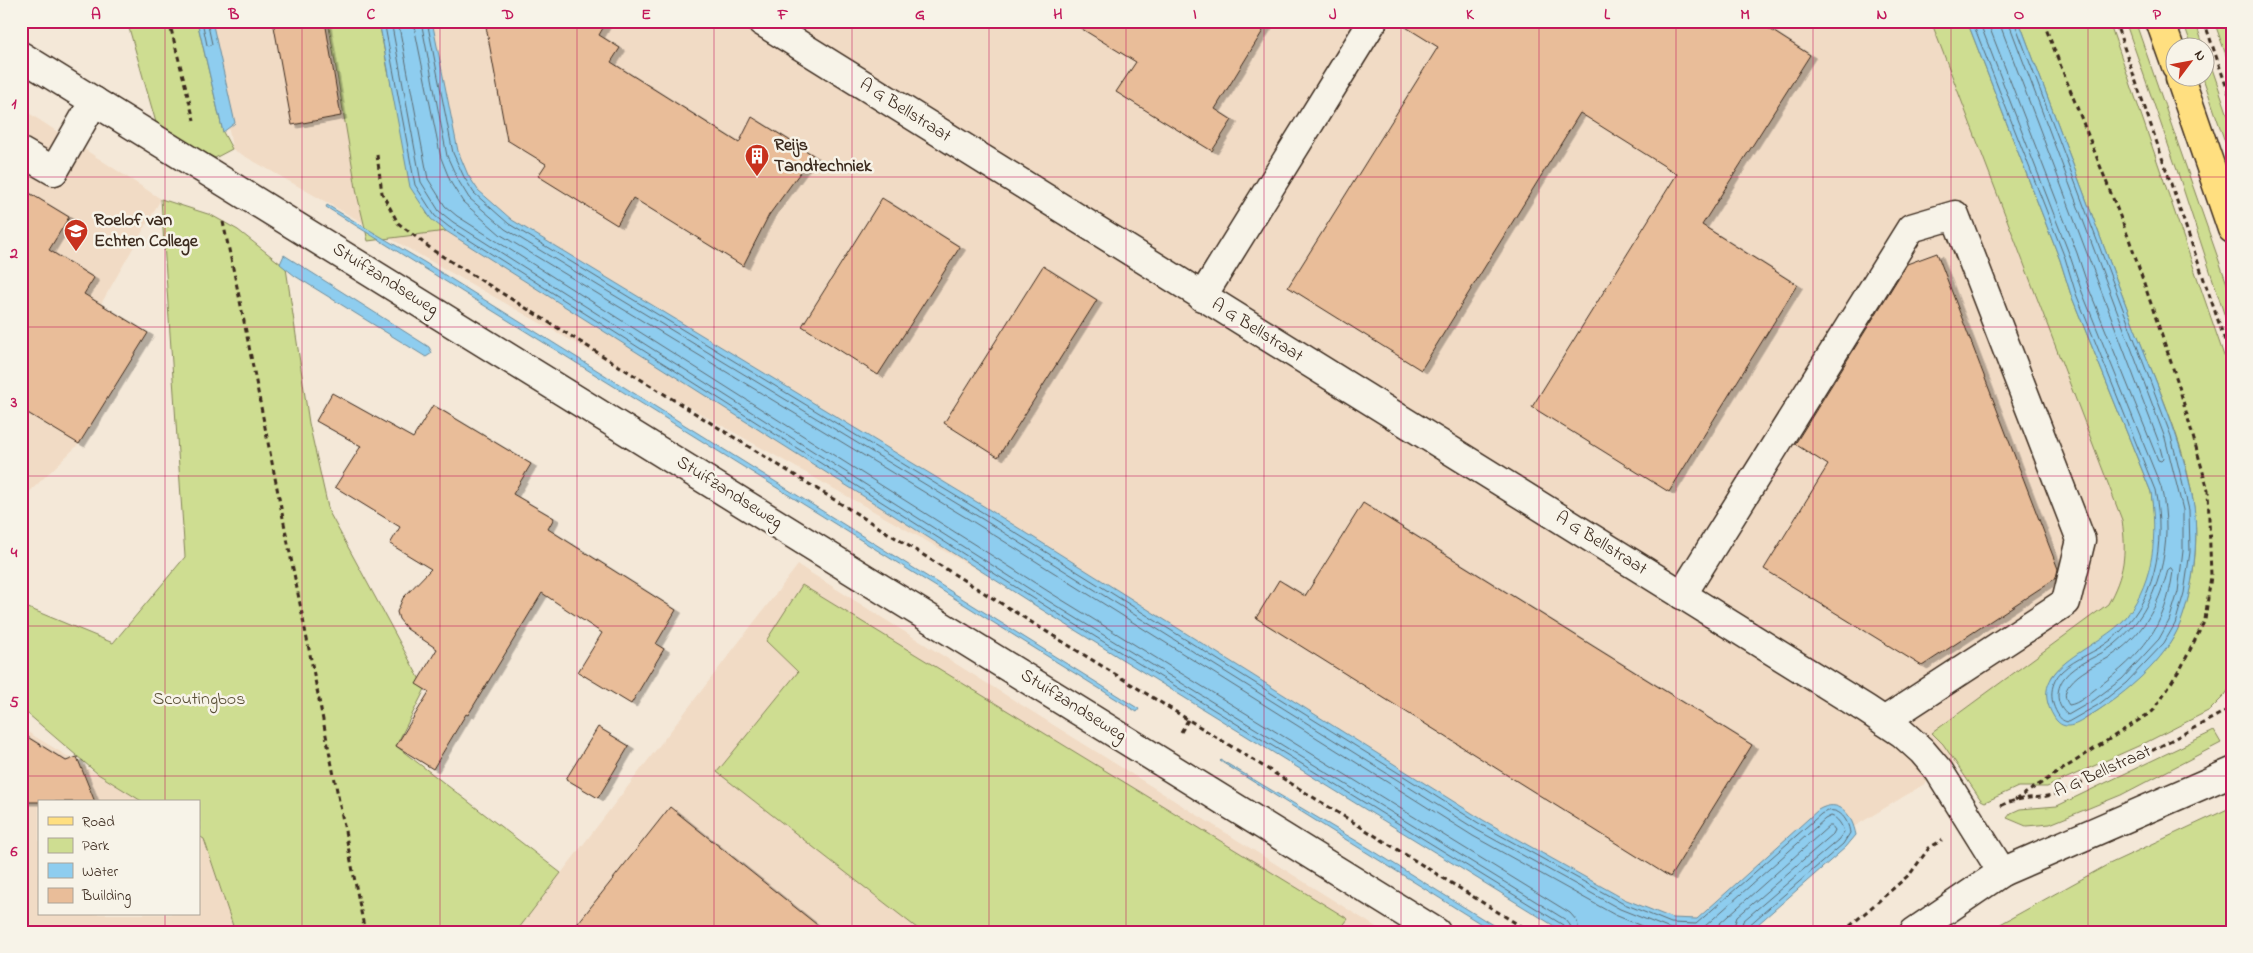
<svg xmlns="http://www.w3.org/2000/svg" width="2253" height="953" font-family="'Indie Flower',sans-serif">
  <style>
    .built { fill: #f1dbc5 }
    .green { fill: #cedd91; stroke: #848458 }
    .water { fill: #8ecdef; stroke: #6d8c9b }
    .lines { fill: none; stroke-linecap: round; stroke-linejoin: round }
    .shore { stroke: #5c6b72; stroke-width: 1 }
    .building { fill: #e9bd99; stroke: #3b2a1e; filter: url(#shadow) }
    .minor-casing { stroke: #3b2a1e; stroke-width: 31 }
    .major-casing { stroke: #3b2a1e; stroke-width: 31 }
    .path { stroke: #3b2a1e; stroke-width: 3; stroke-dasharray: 5 4; stroke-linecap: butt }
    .minor { stroke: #f7f3e8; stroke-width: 28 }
    .major { stroke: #ffdf80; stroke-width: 28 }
    .grid { fill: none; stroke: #c2185b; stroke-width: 1; stroke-opacity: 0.55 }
    .labels { text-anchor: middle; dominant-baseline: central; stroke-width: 5; stroke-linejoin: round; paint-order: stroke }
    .street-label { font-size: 18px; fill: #3b2a1e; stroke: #f7f3e8 }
    .poi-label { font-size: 18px; font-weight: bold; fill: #3b2a1e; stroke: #f7f3e8; text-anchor: start }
    .park-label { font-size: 18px; fill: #584e35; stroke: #f7f3e8 }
    .neatline { fill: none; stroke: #c2185b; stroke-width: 2 }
    .grid-label { font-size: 16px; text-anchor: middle; font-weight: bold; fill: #c2185b }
  </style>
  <defs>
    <filter id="shadow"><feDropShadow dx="5.5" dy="3" stdDeviation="0" flood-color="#0004"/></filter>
  </defs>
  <rect width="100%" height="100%" fill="#f4e8d8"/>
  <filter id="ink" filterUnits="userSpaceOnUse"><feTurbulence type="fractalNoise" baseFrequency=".02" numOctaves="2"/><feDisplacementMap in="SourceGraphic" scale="10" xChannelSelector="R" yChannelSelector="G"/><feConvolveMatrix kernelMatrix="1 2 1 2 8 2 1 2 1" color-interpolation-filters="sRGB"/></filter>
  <g filter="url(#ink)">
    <g class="built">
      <path d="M212 21H1992L2175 500 2071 695 1819 848 1701 932H1619L232 149Z"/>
      <path d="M21 108 161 199 101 304 148 333 79 444 21 500Z"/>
      <path d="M798 565 1384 932H516Z"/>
      <path d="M21 728 143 802H39V914H199V836L204 839 235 932H21Z"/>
    </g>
    <g class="green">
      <path d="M127 21H197L223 132 232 149 215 158 157 126Z"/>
      <path d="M328 21H379L388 71 427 214 446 231 368 241 357 194Z"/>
      <path d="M1931 21H1967L2060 260 2071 295 2151 492C2152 502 2154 512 2155 522 2158 563 2140 614 2105 638 2086 651 2064 659 2051 678L2082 721C2116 699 2166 663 2180 623 2193 588 2199 546 2194 508 2186 445 2156 383 2133 324 2095 223 2057 122 2019 21H2109L2232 379V685L2225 695 2210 710 2145 743 2047 787H2018L1985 802 1981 800 1943 744 1932 733 2108 604C2124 574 2127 555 2122 520Z"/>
      <path d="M2125 21H2135L2232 298V338L2178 173Z"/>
      <path d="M2183 21H2195L2204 47H2192Z"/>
      <path d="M2214 21H2232V72Z"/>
      <path d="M2206 51 2232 127V162L2203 78H2206Z"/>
      <path d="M161 199 211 215 238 230 286 268 309 423 329 512 425 689 396 746 561 873 516 932H235L204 839 199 836V802H143L98 774 21 708V605L113 643 185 557Z"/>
      <path d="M802 585 1348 919 1338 932H922L717 772 798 672 766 641Z"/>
      <path d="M2214 731 2221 743 2121 795 2050 824 2026 826 2007 818 2011 813 2020 809 2057 806Z"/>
      <path d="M2232 807V932H1986L2107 865Z"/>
    </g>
    <g class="water">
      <path d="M197 21H212L235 123 223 132Z"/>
      <path d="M379 21H432L458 151 468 175 478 190 512 220 985 507 1483 820 1624 899 1672 918 1697 919 1818 810C1840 797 1852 815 1856 835L1846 847 1749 932H1564L1044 611 446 231 431 219 410 187Z"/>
      <path d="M1967 21H2019C2056 119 2093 218 2130 316 2154 378 2183 440 2194 506 2199 541 2193 591 2180 624 2166 660 2126 693 2094 713 2080 722 2065 735 2054 717 2022 665 2103 649 2127 616 2155 577 2157 537 2151 492L2071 295 2060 260Z"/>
      <path d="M327 205 424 262 1139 709 1137 712 326 207Z"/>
      <path d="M284 255 429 347 432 353 426 357 295 276 280 264Z"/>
      <path d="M1221 760 1375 852 1504 932H1494L1220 761Z"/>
    </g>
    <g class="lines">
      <g class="shore">
        <path d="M202 21 207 45 209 46 212 44 207 21"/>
        <path d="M384 21 415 185 435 216 449 227 1047 607 1563 925 1565 932"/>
        <path d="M391 21 421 182 439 211 453 222 1050 602 1566 920 1570 925 1572 932"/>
        <path d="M398 21 428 179 445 206 457 216 1054 595 1570 913 1577 921 1579 932"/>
        <path d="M413 21 441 158 451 183 463 202 501 235 975 523 1473 836 1615 915 1656 932"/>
        <path d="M421 21 447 156 458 180 469 198 505 229 979 517 1477 830 1620 909 1670 929 1698 930 1704 927 1825 819 1831 816C1838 818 1842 825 1844 832L1838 840 1743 921 1740 932"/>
        <path d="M427 21 453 153 464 177 474 193 509 224 982 512 1480 824 1622 903 1671 923 1696 924 1821 814C1837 804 1848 818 1850 833L1843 844 1748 926 1746 932"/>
        <path d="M1972 21 2065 258 2076 294 2155 490C2166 544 2156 604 2111 640 2096 652 2076 658 2062 671 2050 683 2049 699 2057 713 2060 718 2062 721 2068 722L2098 705 2126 683 2164 643 2175 624 2184 593 2190 552 2189 510 2171 436 2014 21"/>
        <path d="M1979 21 2070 256 2082 292 2161 487C2175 543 2160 607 2115 644 2100 657 2076 662 2064 678 2055 690 2056 706 2068 715L2094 700 2122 679 2159 639 2169 621 2178 592 2183 551V510L2165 438 2008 21"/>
        <path d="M1987 21 2077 253 2089 289 2158 460 2161 461 2163 459 2158 440 2002 30 2000 21"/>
        <path d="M2171 568 2173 571C2166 626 2142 655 2098 687 2090 693 2079 704 2069 705 2064 698 2064 691 2070 684 2079 672 2096 665 2108 658 2142 637 2158 607 2168 570Z"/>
        <path d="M1710 932 1829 826H1832L1835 830 1833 834 1737 917 1732 932"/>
      </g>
    </g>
    <g class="building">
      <path d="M273 21H325L341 116 292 125Z"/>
      <path d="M485 21H607L599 35 620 48 611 62 739 143 752 117 813 155 769 215 743 266 633 198 617 225 538 176 546 164 507 140Z"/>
      <path d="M1069 21H1269L1215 109 1232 120 1212 151 1116 92 1136 62Z"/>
      <path d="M1396 21H1757L1810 55 1702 225 1797 285 1669 492 1532 407 1677 174 1580 113 1421 370 1288 287 1438 47Z"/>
      <path d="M21 188 69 217 49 250 94 278 84 294 148 333 79 444 21 409Z"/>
      <path d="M882 198 960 247 878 375 802 326Z"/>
      <path d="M1937 253 2058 569 2056 578 1922 666 1764 569 1828 465 1795 444 1907 264Z"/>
      <path d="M1043 266 1097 300 998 457 944 423Z"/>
      <path d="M332 393 413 438 433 405 531 464 513 494 554 518 548 529 676 610 656 644 664 649 631 704 578 672 602 633 542 593 468 715 466 714 433 769 396 746 429 692 416 684 437 649 407 629 399 619 397 612 403 598 431 569 390 544 400 527 335 487 361 446 316 421Z"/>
      <path d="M1363 503 1752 745 1670 877 1256 618 1279 580 1305 596Z"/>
      <path d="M598 727 629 746 598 798 566 779Z"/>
      <path d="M21 733 66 761 77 757 95 802H21Z"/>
      <path d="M670 807 826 932H571Z"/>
    </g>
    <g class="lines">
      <defs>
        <g id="minor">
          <path d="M761 21 1866 709 1902 733 1922 751 1939 771 2002 872"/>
          <path d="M21 56 1436 932"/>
          <path d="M21 152 54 171 94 101"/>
          <path d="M1202 297 1373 21"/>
          <path d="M1682 595 1911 228 1955 215 2081 540 2066 602 1884 721"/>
          <path d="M1914 932 2002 872 2232 772"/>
        </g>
        <g id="major">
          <path d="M2160 21 2176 66"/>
          <path d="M2180 78 2232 229"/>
        </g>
      </defs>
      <use href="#minor" class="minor-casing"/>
      <use href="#major" class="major-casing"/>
      <g class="path">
        <path d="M169 21 194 120"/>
        <path d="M2115 21 2232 361"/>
        <path d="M2204 21 2232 103"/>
        <path d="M377 155 382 193 398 223 434 251 1530 932"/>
        <path d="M223 222 239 296 365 932"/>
        <path d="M1181 732 1188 720"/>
        <path d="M2015 800 2153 711 2182 666 2205 620 2211 576 2208 490 2178 383 2129 239 2043 21"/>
        <path d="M2001 806C2021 795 2036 800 2055 794L2142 756 2231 708"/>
        <path d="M1843 932 1910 874 1929 848 1942 840"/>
      </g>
      <use href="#minor" class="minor"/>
      <use href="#major" class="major"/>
    </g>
  </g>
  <path class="grid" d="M165 21V802M302 21V932M440 21V932M577 21V932M714 21V932M852 21V932M989 21V932M1126 21V932M1264 21V932M1401 21V932M1539 21V932M1676 21V932M1813 21V932M1951 21V932M2088 21V932M21 177H2232M21 327H2232M21 476H2232M21 626H2232M21 776H2232M165 914V932"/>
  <defs>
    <symbol id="building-pin" viewBox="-11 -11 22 30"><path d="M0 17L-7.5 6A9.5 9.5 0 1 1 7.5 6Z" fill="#c8321e" stroke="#f7f3e8"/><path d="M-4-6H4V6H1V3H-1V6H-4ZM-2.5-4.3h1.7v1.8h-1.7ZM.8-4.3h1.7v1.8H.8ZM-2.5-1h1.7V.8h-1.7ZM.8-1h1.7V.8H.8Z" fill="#fff"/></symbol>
    <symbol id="school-pin" viewBox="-11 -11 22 30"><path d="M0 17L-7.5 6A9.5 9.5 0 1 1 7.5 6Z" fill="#c8321e" stroke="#f7f3e8"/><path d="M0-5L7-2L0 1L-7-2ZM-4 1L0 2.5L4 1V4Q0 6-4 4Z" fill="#fff"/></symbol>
  </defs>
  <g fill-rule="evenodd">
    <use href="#building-pin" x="743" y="142" width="28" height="38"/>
    <use href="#school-pin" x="62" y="217" width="28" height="38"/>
  </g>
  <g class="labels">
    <g class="street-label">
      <text transform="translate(905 111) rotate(32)">A G Bellstraat</text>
      <text transform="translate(385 280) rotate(32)">Stuifzandseweg</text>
      <text transform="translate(1257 331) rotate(32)">A G Bellstraat</text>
      <text transform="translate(729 493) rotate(32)">Stuifzandseweg</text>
      <text transform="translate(1601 544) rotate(32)">A G Bellstraat</text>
      <text transform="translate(1073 706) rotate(32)">Stuifzandseweg</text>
      <text transform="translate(2103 772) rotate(-24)">A G Bellstraat</text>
    </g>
    <g class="poi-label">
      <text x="774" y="146">Reijs<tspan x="774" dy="21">Tandtechniek</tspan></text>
      <text x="94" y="221">Roelof van<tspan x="94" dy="21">Echten College</tspan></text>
    </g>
    <g class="park-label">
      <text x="199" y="700">Scoutingbos</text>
    </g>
  </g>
  <rect width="2253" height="953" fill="none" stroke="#f7f3e8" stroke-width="55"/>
  <rect x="38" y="800" width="162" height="115" fill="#f7f3e8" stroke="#aca397"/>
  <rect x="48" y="817" width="25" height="8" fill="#ffdf80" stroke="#aca397"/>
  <text x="82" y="826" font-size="15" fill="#3b2a1e">Road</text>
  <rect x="48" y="838" width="25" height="15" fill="#cedd91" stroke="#aca397"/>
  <text x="82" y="850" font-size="15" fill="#3b2a1e">Park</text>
  <rect x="48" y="863" width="25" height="15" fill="#8ecdef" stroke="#aca397"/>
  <text x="82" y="876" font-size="15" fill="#3b2a1e">Water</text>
  <rect x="48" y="888" width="25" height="15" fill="#e9bd99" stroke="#aca397"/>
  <text x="82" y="900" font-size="15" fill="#3b2a1e">Building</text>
  <g transform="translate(2190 62) rotate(58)"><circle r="24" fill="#f7f3e8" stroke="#aca397"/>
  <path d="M0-4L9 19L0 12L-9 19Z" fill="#c8321e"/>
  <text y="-8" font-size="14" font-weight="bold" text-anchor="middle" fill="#3b2a1e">N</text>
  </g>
  <rect x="28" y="28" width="2198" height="898" class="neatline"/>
  <g class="grid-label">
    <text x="96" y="19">A</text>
    <text x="234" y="19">B</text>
    <text x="371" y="19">C</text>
    <text x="508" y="19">D</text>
    <text x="646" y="19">E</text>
    <text x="783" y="19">F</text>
    <text x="920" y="19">G</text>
    <text x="1058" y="19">H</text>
    <text x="1195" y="19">I</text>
    <text x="1333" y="19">J</text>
    <text x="1470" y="19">K</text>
    <text x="1607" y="19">L</text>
    <text x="1745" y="19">M</text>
    <text x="1882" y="19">N</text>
    <text x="2019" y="19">O</text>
    <text x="2157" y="19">P</text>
    <text x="14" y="108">1</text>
    <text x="14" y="258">2</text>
    <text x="14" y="407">3</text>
    <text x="14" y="557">4</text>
    <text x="14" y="707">5</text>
    <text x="14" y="856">6</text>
  </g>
</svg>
